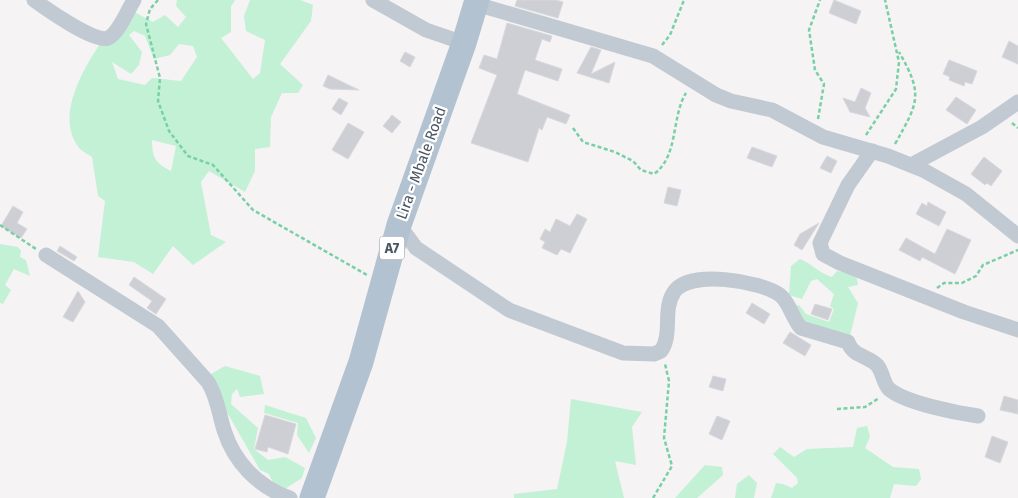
<svg xmlns="http://www.w3.org/2000/svg" width="1018" height="498" font-family="'Fira Sans',sans-serif">
  <style>
    .green { fill: #c3f1d5; fill-rule: evenodd }
    .building { fill: #cdcfd5; stroke: #d7d9de }
    .lines { fill: none; stroke-linecap: round; stroke-linejoin: round }
    .path { stroke: #7ad0a6; stroke-width: 2.5; stroke-dasharray: 4 2.5; stroke-linecap: butt }
    .minor { stroke: #c1cad2; stroke-width: 15 }
    .primary { stroke: #b3c2d1; stroke-width: 25 }
    .labels { text-anchor: middle; dominant-baseline: central; stroke-width: 4.5; stroke-linejoin: round; paint-order: stroke }
    .shield { fill: #fff; stroke: #808990; stroke-width: 1 }
    .shield-label { font-size: 14px; font-weight: bold; fill: #4a5661 }
    .street-label { font-size: 15px; fill: #4a5661; stroke: #fff }
  </style>
  <rect width="100%" height="100%" fill="#f5f3f3"/>
  <g class="green">
    <path d="M177 0H235L231 7V32L221 38 253 79 260 73 265 40 246 31 244 16 250 0H300L313 5 311 21 280 64 303 85 298 93H282L271 117 270 147 255 149V171L245 192 209 171 201 182 211 235 226 242 193 265 173 246 153 274 134 262 98 257 105 201 98 196 92 157C88 154 79 150 77 145 50 104 103 41 125 7L153 22 165 15 178 27 186 17 176 6ZM134 31 145 36 154 59 170 55 179 44 193 46 197 57 181 81 152 78 145 85 118 79 112 62 131 74 139 65 142 52 129 35ZM152 140 176 146 171 171C155 163 152 157 152 140Z"/>
    <path d="M0 244 18 247 21 251 20 257 26 260 30 276 14 269 5 285 11 290 3 304 0 303Z"/>
    <path d="M800 259C812 264 819 273 832 277L837 271 856 275 858 285 848 287 858 303 850 336 800 324 793 307 799 305 806 314 829 322 834 309 830 306 834 294 817 279 811 281 802 299 789 295 791 266Z"/>
    <path d="M225 366 260 376 264 394 240 397 237 389 232 394 231 404 258 428 254 449 268 460 285 457 305 468 302 478 283 490 275 487 269 474 260 470 220 400 211 374Z"/>
    <path d="M571 399 642 412 632 427 636 465 615 461 624 498H514V494L557 489 567 442Z"/>
    <path d="M265 405 306 418 316 438 309 453 297 435 298 423 264 413Z"/>
    <path d="M867 426 870 437 865 448 893 467 919 469 921 479 916 486 894 484 890 498H771L776 483 783 484 792 488 798 483 797 478 773 454 780 447 794 457 807 449 853 447 857 428Z"/>
    <path d="M705 465 722 467 723 475 697 498H675Z"/>
    <path d="M749 475 757 483 754 498H735L737 484Z"/>
  </g>
  <g class="building">
    <path d="M517 0H556L563 2 558 18 515 6Z"/>
    <path d="M834 0 861 11 856 24 829 13Z"/>
    <path d="M507 23 552 36 550 42 542 39 535 60 562 69 558 81 525 70 517 94 570 115 566 124 547 117 542 130 539 128 528 162 471 143 497 75 479 68 484 55 497 59Z"/>
    <path d="M1009 41 1018 46V64L1002 57Z"/>
    <path d="M591 47 601 50 591 74 615 62 609 83 577 73Z"/>
    <path d="M405 52 415 57 410 67 400 61Z"/>
    <path d="M949 60 977 71 972 84 965 82 964 86 949 80 950 77 943 74Z"/>
    <path d="M328 75 359 90 330 89 323 86Z"/>
    <path d="M861 88 871 93 865 108 870 117 850 112 843 98 855 102Z"/>
    <path d="M956 97 976 110 967 124 946 110Z"/>
    <path d="M339 98 348 103 341 115 332 109Z"/>
    <path d="M392 115 401 122 392 133 383 126Z"/>
    <path d="M348 123 364 132 348 159 332 150Z"/>
    <path d="M752 147 777 156 772 167 747 158Z"/>
    <path d="M827 156 837 161 831 173 820 168Z"/>
    <path d="M984 157 1002 171 991 186 987 183 985 185 971 174Z"/>
    <path d="M668 187 681 190 677 206 664 203Z"/>
    <path d="M928 202 946 212 939 226 916 214 922 203 927 206Z"/>
    <path d="M13 206 23 212 17 223 27 229 21 238 1 226Z"/>
    <path d="M577 214 587 219 570 253 561 249 557 255 542 248 545 242 540 239 545 229 550 232 556 219 570 226Z"/>
    <path d="M819 223 802 250 794 245 800 234Z"/>
    <path d="M947 229 971 240 955 274 922 257 920 261 899 250 906 238 935 254Z"/>
    <path d="M60 246 77 257 74 261 57 251Z"/>
    <path d="M134 277 166 299 156 314 147 308 152 301 129 285Z"/>
    <path d="M78 291 85 302 73 322 63 317Z"/>
    <path d="M752 303 770 314 764 324 746 313Z"/>
    <path d="M815 304 832 309 828 320 811 314Z"/>
    <path d="M790 332 811 345 805 356 783 343Z"/>
    <path d="M713 376 726 379 723 391 709 387Z"/>
    <path d="M1004 396 1018 400V414L1000 410Z"/>
    <path d="M265 415 296 424 288 454 268 447 267 452 255 449Z"/>
    <path d="M717 416 730 421 722 440 709 434Z"/>
    <path d="M992 436 1008 442 1000 463 985 457Z"/>
  </g>
  <g class="lines">
    <g class="path">
      <path d="M158 0 150 9 146 24 160 78 158 101 169 131 188 156 213 165 253 210 367 275"/>
      <path d="M662 45 670 35 684 0"/>
      <path d="M818 119 824 84 815 70 809 30 820 0"/>
      <path d="M1012 123 1018 128"/>
      <path d="M573 128 583 142 615 152 633 161 641 170 654 174C679 156 671 117 686 93"/>
      <path d="M866 135 896 89 899 62 885 0"/>
      <path d="M895 144C918 103 924 95 899 52"/>
      <path d="M0 225 36 249"/>
      <path d="M937 288 944 283H962L976 276 983 265 1018 250"/>
      <path d="M837 409 865 407 879 398"/>
      <path d="M653 498 672 466 664 438 669 381 665 364"/>
    </g>
    <g class="minor">
      <path d="M34 0C45 8 96 44 108 38 119 33 127 11 134 0"/>
      <path d="M373 0 426 30 464 43"/>
      <path d="M476 4 653 56 716 95 731 101 772 110 823 137 888 156 923 170 966 194 1018 236"/>
      <path d="M872 151 848 185 820 243 823 254 840 263 964 312 1018 330"/>
      <path d="M911 165 982 127 1018 102"/>
      <path d="M399 225 416 248 509 310 623 353 654 354 661 351C673 334 662 310 674 292 689 269 761 281 780 295 790 303 792 318 801 328L848 342C853 357 867 355 877 365 883 372 883 383 889 389 905 403 957 413 978 416"/>
      <path d="M46 255 158 326 208 382C217 396 219 414 224 430 234 462 258 487 290 498"/>
    </g>
    <path class="primary" d="M312 498 361 362 399 225 464 43 477 0"/>
  </g>
  <g class="labels">
    <rect class="shield" x="379.5" y="236.5" width="25" height="23" rx="4"/>
    <g class="shield-label">
      <text x="392" y="248">A7</text>
    </g>
    <g class="street-label">
      <text transform="translate(421 163) rotate(-70)">Lira - Mbale Road</text>
    </g>
  </g>
</svg>
